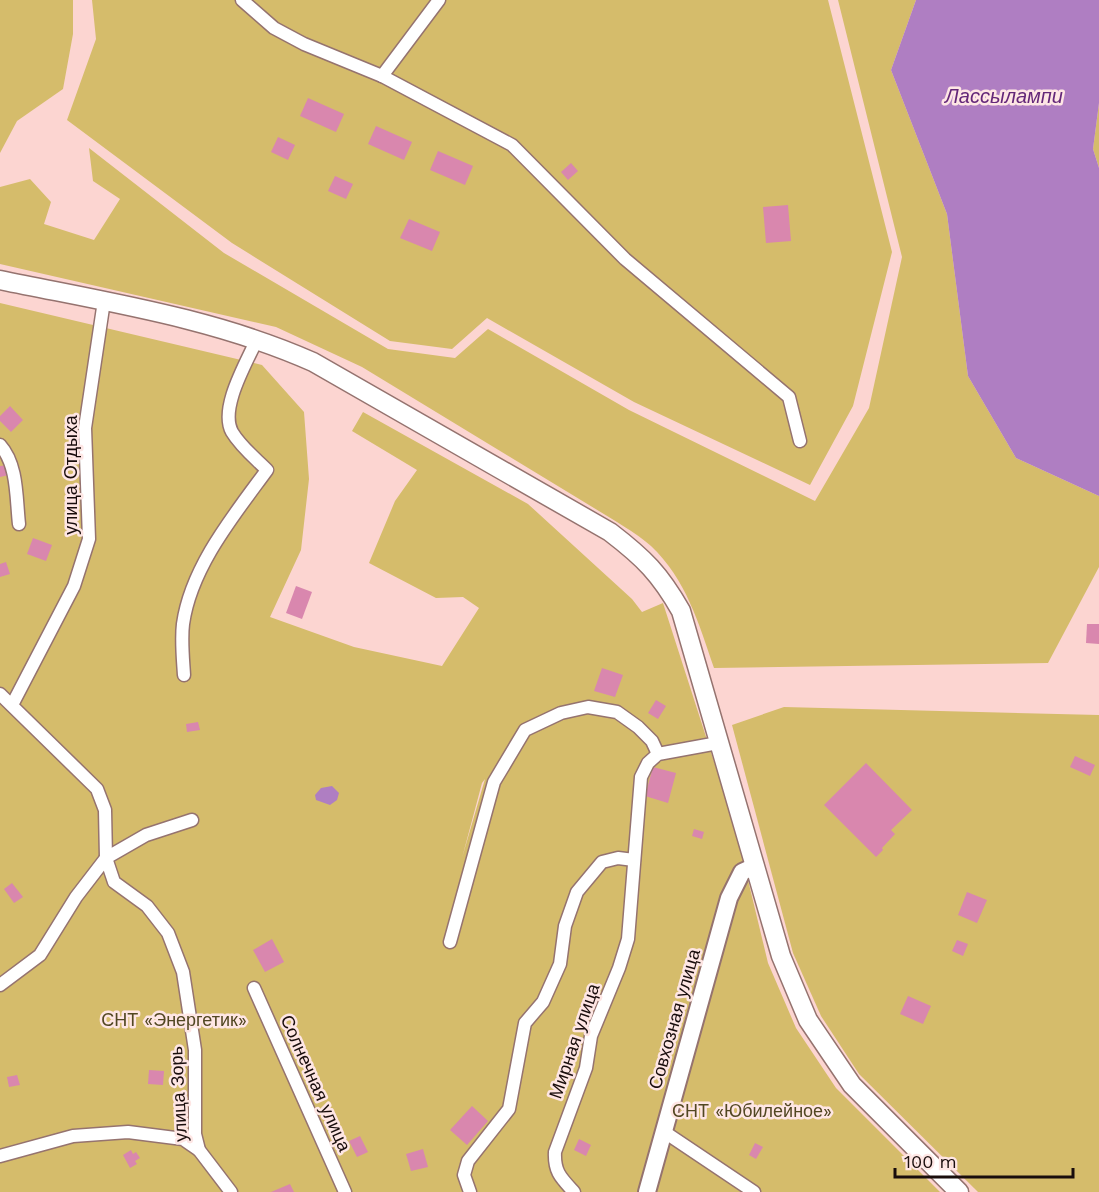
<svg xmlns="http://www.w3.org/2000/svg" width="1099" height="1192" font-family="'Work Sans',sans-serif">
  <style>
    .green { fill: #d5bc6b; fill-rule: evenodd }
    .water { fill: #af7ec2 }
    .building { fill: #d987ae }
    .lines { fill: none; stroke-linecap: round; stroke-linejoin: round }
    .minor-casing { stroke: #95736f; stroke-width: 15 }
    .tertiary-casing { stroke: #95736f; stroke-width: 20 }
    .secondary-casing { stroke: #95736f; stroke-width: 21 }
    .minor { stroke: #fff; stroke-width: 12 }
    .tertiary { stroke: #fff; stroke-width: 16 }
    .secondary { stroke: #fff; stroke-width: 18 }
    .labels { text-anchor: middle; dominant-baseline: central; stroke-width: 5; stroke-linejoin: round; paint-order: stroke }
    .street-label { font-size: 18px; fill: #190d0c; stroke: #fee6e4 }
    .park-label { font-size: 18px; fill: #524722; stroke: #fee6e4 }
    .water-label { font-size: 20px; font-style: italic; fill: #642779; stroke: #fee6e4 }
  </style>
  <rect width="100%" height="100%" fill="#fcd5d1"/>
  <g class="green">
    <path d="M0 0H73V34L63 89 17 121 0 153Z"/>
    <path d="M92 0H828L892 252 853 406 810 485 634 402 487 318 452 349 390 341 232 243 67 120 96 39Z"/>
    <path d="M838 0H916L891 70 947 214 968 376 1016 458 1099 496V567L1048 663 714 668C699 624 686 579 651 546 641 537 628 529 617 522L362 367 276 327 0 264V187L30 179 51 202 44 224 94 240 120 199 93 181 89 148 224 253 388 349 455 358 488 329 629 410 815 501 869 408 902 257Z"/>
    <path d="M1099 103V168L1093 149Z"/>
    <path d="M0 303 262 365 304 412 309 479 301 550 270 617 354 647 442 666 479 608 463 597 436 598 369 563 395 501 417 470 352 431 363 412 528 504 632 599 642 612 663 603 736 830 768 963 796 1028 836 1088 940 1192H0ZM485 779 462 858 482 783Z"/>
    <path d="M784 707 1099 715V1192H978L859 1074 821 1016 793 953 732 725Z"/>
  </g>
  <g class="water">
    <path d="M916 0H1099V103L1093 149 1099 168V496L1016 458 968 376 947 214 891 70Z"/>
    <path d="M332 786 339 793 337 800 330 805 316 800 315 795 321 788Z"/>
  </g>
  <g class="building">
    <path d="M308 98 344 114 336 132 300 116Z"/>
    <path d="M376 126 412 142 404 160 368 144Z"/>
    <path d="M278 137 295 145 288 160 271 152Z"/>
    <path d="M438 151 473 166 465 185 430 170Z"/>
    <path d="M571 163 578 171 568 180 561 172Z"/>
    <path d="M335 176 353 184 346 199 328 191Z"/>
    <path d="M788 205 791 241 766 243 763 207Z"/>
    <path d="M409 219 440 232 432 251 400 238Z"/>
    <path d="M10 406 23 420 11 432 0 421V416Z"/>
    <path d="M8 465 9 475 0 477V466Z"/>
    <path d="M33 538 52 545 46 561 27 554Z"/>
    <path d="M6 562 10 574 0 577V564Z"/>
    <path d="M296 586 312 592 302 619 286 613Z"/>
    <path d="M1087 624H1099V644L1086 643Z"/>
    <path d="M602 668 623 675 615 697 594 691Z"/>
    <path d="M656 700 666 706 658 719 648 713Z"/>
    <path d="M198 722 200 730 187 732 186 724Z"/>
    <path d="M1075 756 1095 765 1090 776 1070 767Z"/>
    <path d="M866 763 912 810 891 830 895 834 882 848 883 850 876 857 824 805Z"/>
    <path d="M653 767 676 773 668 803 645 796Z"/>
    <path d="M694 829 704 832 702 839 692 836Z"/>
    <path d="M12 883 23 897 14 903 4 889Z"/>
    <path d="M967 892 987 900 977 923 958 915Z"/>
    <path d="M272 939 284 962 265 972 253 950Z"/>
    <path d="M957 940 968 944 963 956 952 951Z"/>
    <path d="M908 996 931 1006 923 1024 900 1014Z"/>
    <path d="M149 1070 164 1071 163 1085 148 1084Z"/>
    <path d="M17 1075 20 1085 9 1087 7 1077Z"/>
    <path d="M472 1106 488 1121 467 1145 450 1130Z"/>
    <path d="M360 1136 368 1152 357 1157 349 1141Z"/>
    <path d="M579 1139 591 1145 586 1156 574 1150Z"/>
    <path d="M755 1143 763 1147 756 1159 749 1155Z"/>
    <path d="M423 1149 428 1167 411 1171 406 1154Z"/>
    <path d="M131 1150 133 1154 136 1152 140 1158 135 1161 137 1164 130 1168 123 1155Z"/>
    <path d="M290 1184 294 1192H271Z"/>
  </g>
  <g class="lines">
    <defs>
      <g id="minor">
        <path d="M242 0 274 28 304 44 382 76 512 145 625 259 789 397 800 441"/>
        <path d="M382 76 439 0"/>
        <path d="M0 445C18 465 16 498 19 524"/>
        <path d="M184 675C183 659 181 640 183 624 191 567 234 515 267 470 255 458 241 447 232 432 219 408 247 362 257 339"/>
        <path d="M0 694 97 789 105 810 106 858 114 882 147 906 168 933 183 972 195 1050V1134L199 1150 231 1192"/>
        <path d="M12 705 74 586 89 539 85 428 104 301"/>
        <path d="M450 942 494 782 525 730 561 713 588 707 617 712 638 727 652 741 658 754"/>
        <path d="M0 985 40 955 76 897 106 858 146 835 192 820"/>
        <path d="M254 988 345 1192"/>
        <path d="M663 1131 754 1192"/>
        <path d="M0 1156 73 1136 128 1132 183 1139 199 1150"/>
        <path d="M470 1192 464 1175 468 1161 509 1109 525 1023 543 1002 560 964 565 926 577 892 602 862 618 858 634 860"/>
        <path d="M574 1192C561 1178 554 1172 555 1152L586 1068 591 1036 619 968 628 939 641 777 648 763 658 754 718 743"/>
      </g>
      <path id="tertiary" d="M647 1192 729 898 742 872 755 866"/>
      <path id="secondary" d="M0 280C106 302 214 318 313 362L610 532C644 558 660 574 681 611L781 956 808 1020 852 1085 959 1192"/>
    </defs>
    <use href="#minor" class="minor-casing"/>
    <use href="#tertiary" class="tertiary-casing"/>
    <use href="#secondary" class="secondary-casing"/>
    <use href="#minor" class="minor"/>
    <use href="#tertiary" class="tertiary"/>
    <use href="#secondary" class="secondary"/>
  </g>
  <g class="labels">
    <g class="street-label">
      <text transform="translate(70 475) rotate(-90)">улица Отдыха</text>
      <text transform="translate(674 1019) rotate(-74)">Совхозная улица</text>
      <text transform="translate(574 1041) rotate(-71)">Мирная улица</text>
      <text transform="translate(316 1083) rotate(66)">Солнечная улица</text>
      <text transform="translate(178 1094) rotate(-93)">улица Зорь</text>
    </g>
    <g class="park-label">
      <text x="174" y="1019">СНТ «Энергетик»</text>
      <text x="752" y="1110">СНТ «Юбилейное»</text>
    </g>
    <g class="water-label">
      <text x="1004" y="96">Лассылампи</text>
    </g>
  </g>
  <path d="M895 1168v9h178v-9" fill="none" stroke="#190d0c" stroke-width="3"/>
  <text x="904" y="1168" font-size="18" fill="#190d0c" stroke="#fee6e4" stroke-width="4.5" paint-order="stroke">100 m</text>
</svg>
